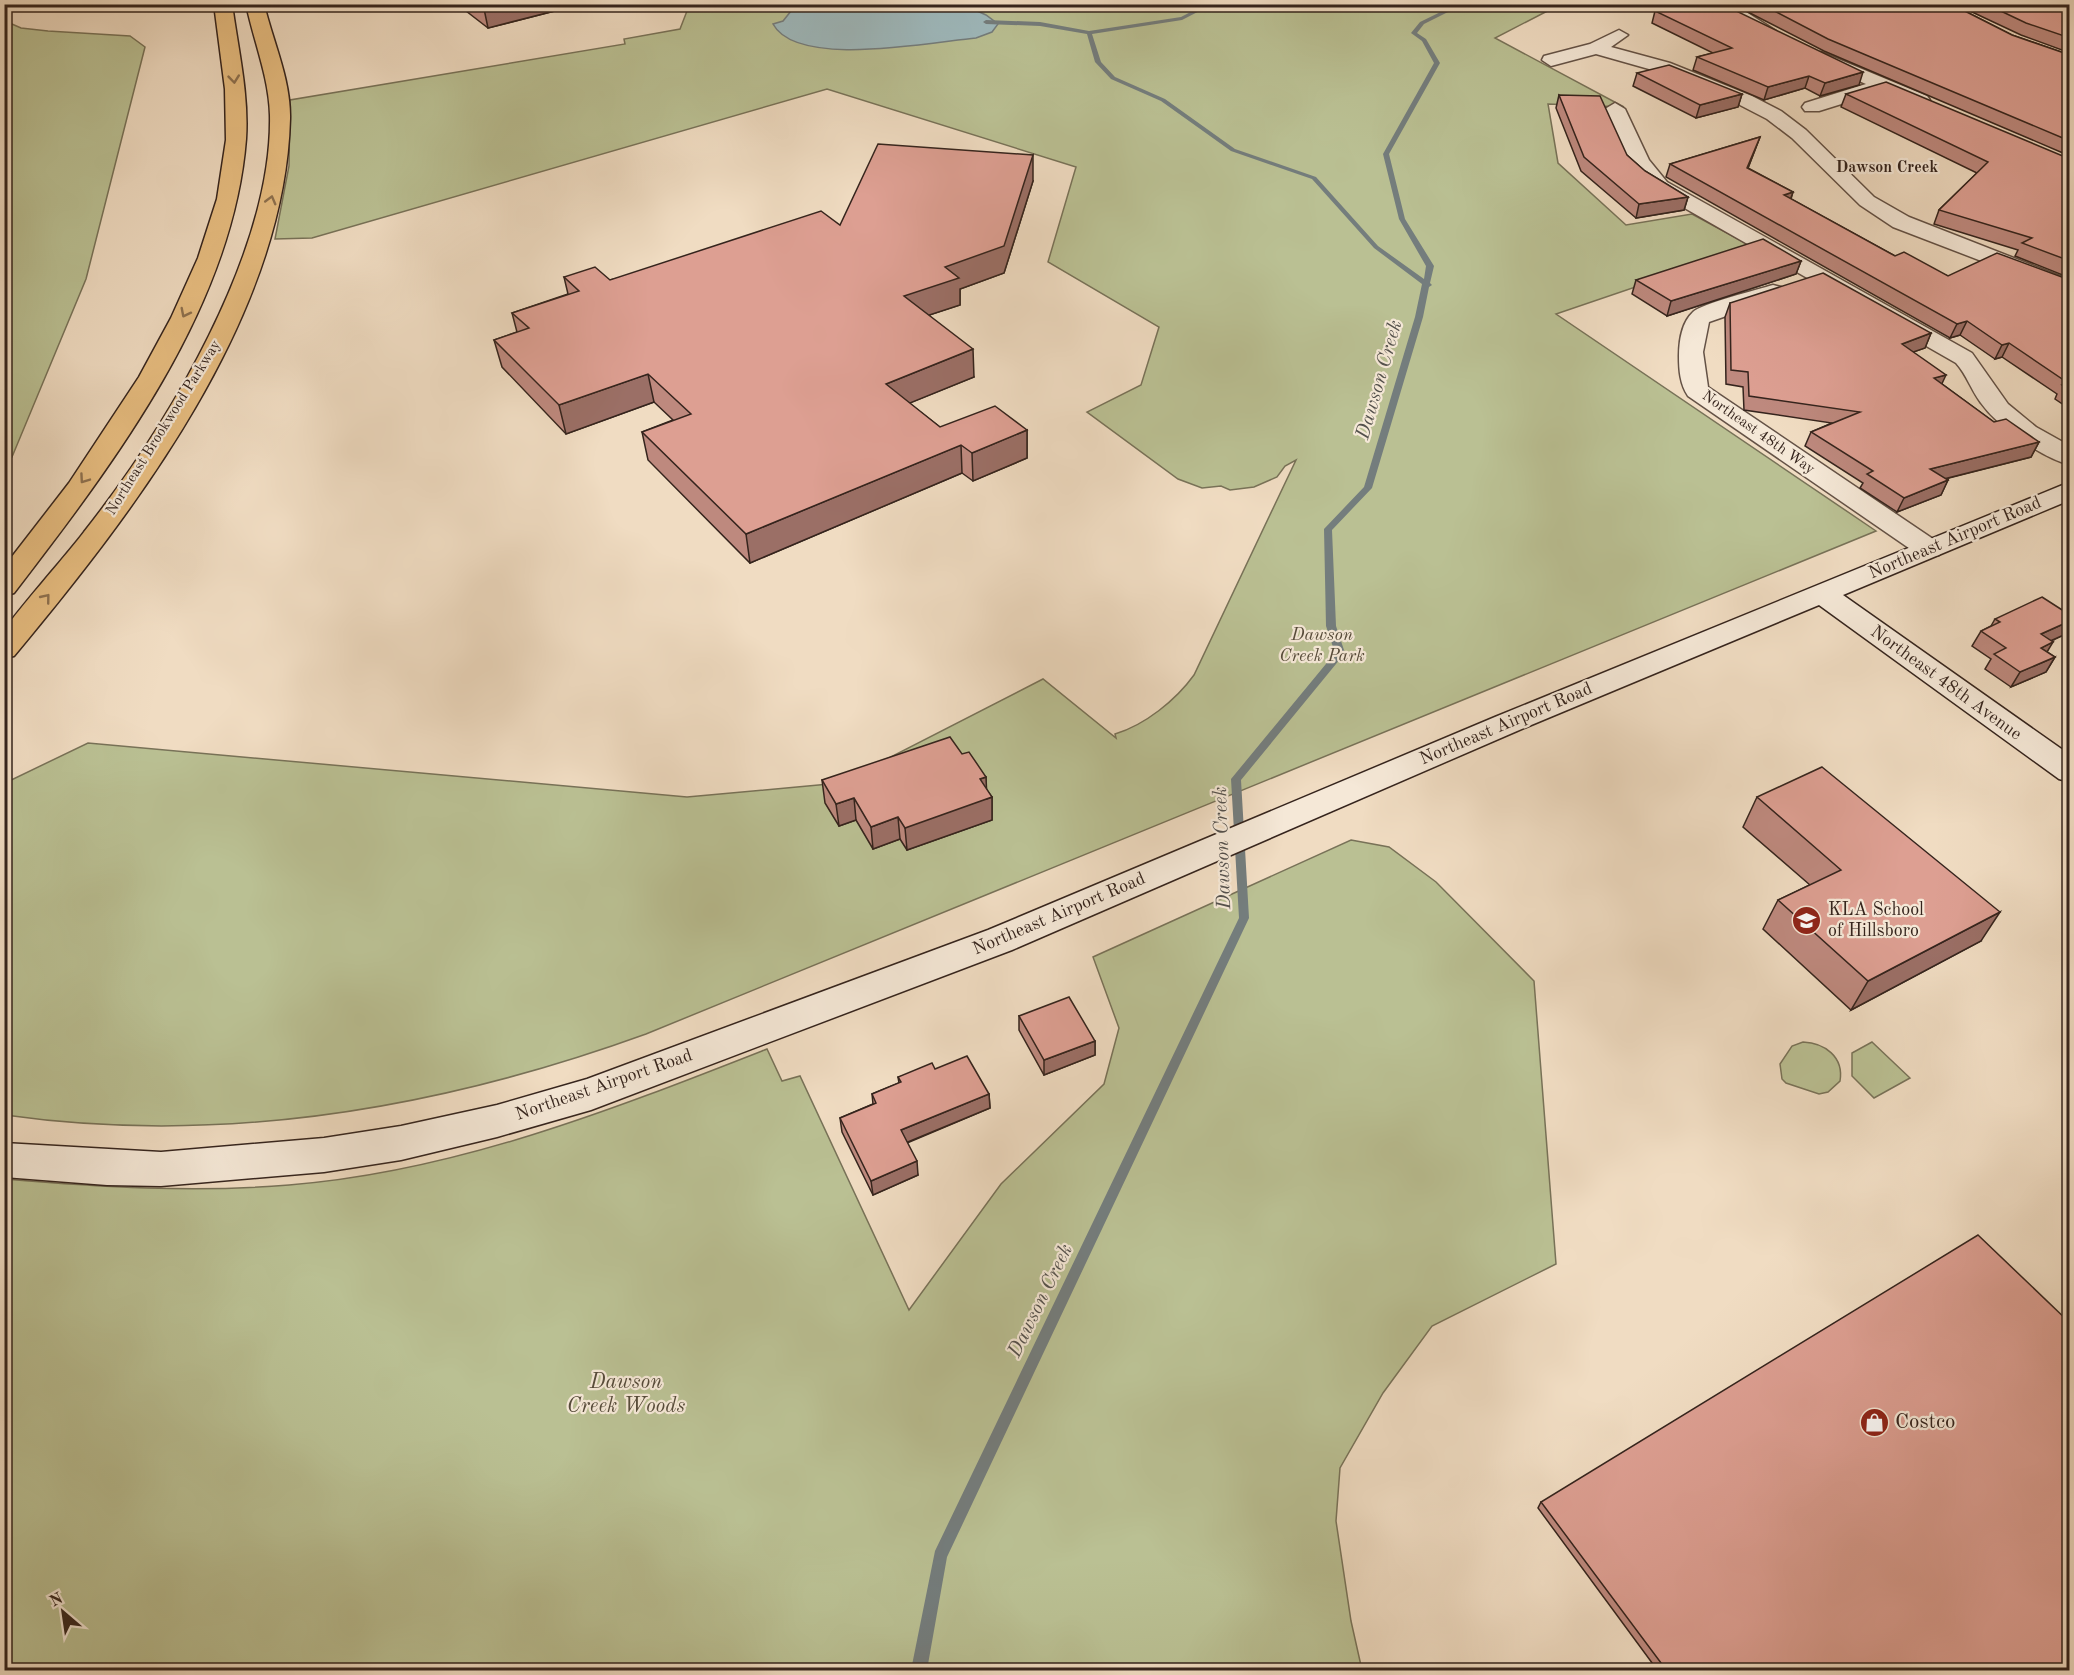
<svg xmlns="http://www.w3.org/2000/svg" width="2074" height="1675" font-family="'Old Standard TT',serif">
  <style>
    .green { fill: #bac093; stroke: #787258; stroke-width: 1.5 }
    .water { fill: #9eb9bd; stroke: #747d7d; stroke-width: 1.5 }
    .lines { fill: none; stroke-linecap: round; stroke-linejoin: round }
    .stream { fill: #747d7d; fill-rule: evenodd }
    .street-casing { stroke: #645246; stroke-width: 3 }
    .secondary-casing { stroke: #35241d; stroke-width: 3 }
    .primary-casing { stroke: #35241d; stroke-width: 3 }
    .street { fill: #f5e8d7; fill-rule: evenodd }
    .secondary { fill: #f5e8d7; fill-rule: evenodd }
    .primary { fill: #e8be81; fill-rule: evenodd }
    .wall { fill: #be897e; stroke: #35241d; stroke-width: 1.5 }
    .shaded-wall { fill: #9b6f66; stroke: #35241d; stroke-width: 1.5 }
    .building { fill: #dd9f92; stroke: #35241d; stroke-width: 1.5 }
    .oneway { stroke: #8e714f }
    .labels { text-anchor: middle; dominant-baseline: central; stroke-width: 4.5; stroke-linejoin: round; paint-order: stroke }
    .far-street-label { font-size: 15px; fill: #35241d; stroke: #f5e8d7 }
    .far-neighbourhood-label { font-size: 16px; font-weight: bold; fill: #35241d; stroke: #f5e8d7 }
    .street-label { font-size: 18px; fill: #35241d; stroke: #f5e8d7 }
    .park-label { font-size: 18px; font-style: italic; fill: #564b3a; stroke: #f5e8d7 }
    .poi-label { font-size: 18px; fill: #35241d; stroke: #f5e8d7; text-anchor: start }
    .water-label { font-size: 20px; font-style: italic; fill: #54514d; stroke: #f5e8d7 }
    .near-park-label { font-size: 21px; font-style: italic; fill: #564b3a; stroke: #f5e8d7 }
    .near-poi-label { font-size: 21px; fill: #35241d; stroke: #f5e8d7; text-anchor: start }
  </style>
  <rect width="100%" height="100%" fill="#f0dcc2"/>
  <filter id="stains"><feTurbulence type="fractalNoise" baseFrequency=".00333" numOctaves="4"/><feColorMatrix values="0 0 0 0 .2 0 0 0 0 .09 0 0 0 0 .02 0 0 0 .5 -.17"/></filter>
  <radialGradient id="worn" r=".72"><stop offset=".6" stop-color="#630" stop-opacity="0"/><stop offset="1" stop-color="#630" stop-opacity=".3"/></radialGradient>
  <g class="green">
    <path d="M624 5H1559L1495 38 1624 107 1548 104 1558 163 1626 225 1692 214 1753 247 1556 314 1876 531 646 1034C439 1109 224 1146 5 1115V783L88 743 687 797 840 783 1043 679 1116 738 1115 734C1145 725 1176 700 1194 675L1296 460 1285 466 1277 477 1254 487 1230 490 1221 486 1202 488 1178 479 1087 412 1141 385 1159 327 1048 262 1076 167 827 89 312 238 275 239 289 166 290 100 625 44 624 39 680 29 687 11 625 7Z"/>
    <path d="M5 21 21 28 48 31 130 36 145 47 86 279 12 457 5 468Z"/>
    <path d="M1351 840 1389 847 1436 882 1534 981 1556 1264 1432 1326 1383 1393 1340 1468 1336 1521 1351 1621 1362 1670H5V1179C99 1187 194 1193 289 1185 455 1172 614 1109 767 1049L782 1081 800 1076 909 1310 1001 1184 1104 1084 1119 1028 1093 957Z"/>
    <path d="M1803 1042C1825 1043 1844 1057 1840 1081L1828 1092 1819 1094 1786 1083 1782 1079 1780 1064 1792 1046Z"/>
    <path d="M1872 1042 1910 1078 1874 1098 1852 1076V1053Z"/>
  </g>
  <path class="water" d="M783 4 964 5 986 15 998 24 992 32 976 38C932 42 797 69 773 24L783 21 791 11Z"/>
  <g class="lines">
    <path class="stream" d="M1206 4H1213L1182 20 1092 34 1101 62 1115 77 1165 99 1235 149 1316 177 1378 246 1424 279 1426 266 1399 219 1383 154 1434 63 1422 41 1411 33 1420 22 1457 4H1464L1424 24 1417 33 1426 39 1440 63 1389 154 1405 219 1434 266 1430 283 1432 285 1429 287 1423 317 1372 488 1332 530 1336 626 1345 653 1241 780 1249 918 947 1557 927 1670H911L935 1551 1239 918 1231 779 1335 653 1326 626 1324 529 1364 487 1415 317 1422 284 1374 248 1312 179 1231 151 1161 101 1111 79 1095 62 1087 34 1040 26 986 24 983 22 986 20 1040 22 1089 31 1181 17Z"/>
    <defs>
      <g id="street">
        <path d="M1729 4H1747L1743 10 1776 31 1767 36 1761 35 1726 15 1723 11Z"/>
        <path d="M1619 30 1628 35 1611 47 1670 63 1752 96 1781 111 1806 130 1874 197 1909 217 2070 280V295L1893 227 1860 205 1792 138 1767 119 1738 104 1656 71 1596 54 1551 66 1542 60 1544 56 1590 44Z"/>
        <path d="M1821 52 1927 96 1930 100 1920 106 1883 91 1819 111H1805L1802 107 1805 103 1866 84 1815 62 1812 58 1815 54Z"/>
        <path d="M1615 103 1625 109 1649 160 1667 182 1972 353 2008 404 2036 427 2070 446V465C2041 457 1998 427 1981 403 1971 390 1967 375 1956 363L1653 190C1628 168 1618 139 1605 109Z"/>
        <path d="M1773 285 1781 287 1784 292 1781 297 1709 322 1703 352 1708 387 1939 543 1943 549 1939 555 1929 557 1919 555 1688 396C1680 384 1679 370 1679 356 1679 341 1682 322 1693 312 1700 304 1760 289 1773 285Z"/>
      </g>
      <path id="secondary" d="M2070 482V500L1843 595 2070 755V782L2059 779 1819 605 1517 731 1012 950 591 1110 497 1137 401 1160 324 1172 161 1186 107 1185 4 1177V1143L161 1152 324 1138 401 1126 497 1105 587 1079 988 930 1495 717Z"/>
      <g id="primary">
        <path d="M214 4H232C238 49 249 94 246 139 233 308 113 464 14 593L4 596V567L69 483 139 377 171 318 198 258 217 199 226 140 225 89Z"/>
        <path d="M246 4H264C273 42 291 80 290 119 285 316 135 511 14 656L4 658C4 650 3 639 4 631 6 624 74 546 84 532 166 428 273 252 270 115 269 77 254 42 246 4Z"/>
      </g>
    </defs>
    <use href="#street" class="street-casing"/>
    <use href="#secondary" class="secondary-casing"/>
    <use href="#primary" class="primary-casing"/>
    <use href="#street" class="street"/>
    <use href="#secondary" class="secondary"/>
    <use href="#primary" class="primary"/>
  </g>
  <g class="wall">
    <path d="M457 4H582L488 28Z"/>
    <path d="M1748 4H1951L2012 35 2070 55V156L1824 51 1746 11Z"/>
    <path d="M1955 4H2070V53L2021 35Z"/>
    <path d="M1734 10 1859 85 1820 96 1805 88 1764 100 1693 70 1697 57 1713 53 1652 23 1655 11Z"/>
    <path d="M1637 73 1742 94 1738 107 1696 118 1633 86Z"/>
    <path d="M1846 94 2070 159V278L2015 256 2018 250 1934 224 1939 210 1977 173 1841 107Z"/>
    <path d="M1559 95 1645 171 1688 197 1684 210 1636 218 1581 171 1556 108Z"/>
    <path d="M1760 137 1748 168 1793 192 1791 199 1895 256 1948 276 2070 280V409L2055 399 2057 394 2002 357 1995 359 1960 335 1950 338 1666 177 1670 164Z"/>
    <path d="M1033 181 1004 273 960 289V305L929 315 974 377 909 403 940 427 1027 430V458L973 481 962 473 750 563 648 460 642 432 673 420 654 402 566 434 502 367 494 340 517 332 512 313 568 294 564 277 610 280 840 225Z"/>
    <path d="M1801 261 1796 274 1667 316 1632 294 1636 280Z"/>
    <path d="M1730 303 1931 333 1925 348 1913 352 1942 384 1994 422 2039 442 2031 457 1945 479 1948 480 1941 495 1897 512 1860 488 1863 483 1805 446 1811 432 1832 423 1744 410 1743 387 1726 384 1725 317Z"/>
    <path d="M2070 615V628L2066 634 2051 641 2047 652 2055 657 2046 672 2011 687 1985 669 1991 659 1972 646 1981 631 1991 626 1995 619Z"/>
    <path d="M962 754 986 777V789L992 797V820L907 850 900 839 873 849 856 820 839 826 825 803 822 780Z"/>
    <path d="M1757 797 1981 941 1851 1010 1763 929 1778 900 1810 885 1743 827Z"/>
    <path d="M1019 1016 1095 1041V1055L1044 1075 1019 1030Z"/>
    <path d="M935 1069 989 1094 990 1108 907 1143 918 1175 873 1195 842 1132 840 1118 873 1104 872 1094 899 1083 898 1077Z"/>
    <path d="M1541 1502 2070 1671H1658L1538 1508Z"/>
  </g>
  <g class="shaded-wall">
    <path d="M483 4H582L488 28Z"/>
    <path d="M1863 72 1859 85 1820 96 1825 83Z"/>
    <path d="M1809 76 1805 88 1764 100 1768 87Z"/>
    <path d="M1742 94 1738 107 1696 118 1700 105Z"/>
    <path d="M1760 137 1755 150 1743 181 1747 168Z"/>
    <path d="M1033 155V181L1004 273 960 289V305L905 323 904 296Z"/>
    <path d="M1793 192 1788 206 1784 195Z"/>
    <path d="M1688 197 1684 210 1636 218 1639 204Z"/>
    <path d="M1801 261 1796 274 1667 316 1671 301Z"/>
    <path d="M1967 321 1960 335 1950 338 1957 324Z"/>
    <path d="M1931 333 1925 348 1896 358 1902 344Z"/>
    <path d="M2009 343 2002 357 1995 359 2002 345Z"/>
    <path d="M973 349 974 377 888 412 886 384Z"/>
    <path d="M648 374 654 402 566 434 559 405Z"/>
    <path d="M1946 375 1939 390 1934 378Z"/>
    <path d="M1027 430V458L973 481 972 453Z"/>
    <path d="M2039 442 2031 457 1924 484 1930 469Z"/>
    <path d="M961 445 962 473 750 563 746 534Z"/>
    <path d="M1948 480 1941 495 1897 512 1904 498Z"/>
    <path d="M2070 621V628L2066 634 2032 649 2041 634Z"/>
    <path d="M2053 642 2044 657 2041 648Z"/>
    <path d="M2055 657 2046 672 2011 687 2020 672Z"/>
    <path d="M986 777 987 799 992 797V820L907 850 905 828 980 779Z"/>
    <path d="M854 798 856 820 839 826 836 804Z"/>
    <path d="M898 817 900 839 873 849 871 827Z"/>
    <path d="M2000 912 1981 941 1851 1010 1868 981Z"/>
    <path d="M1095 1041V1055L1044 1075V1060Z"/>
    <path d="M989 1094 990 1108 903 1144 901 1130Z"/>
    <path d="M917 1161 918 1175 873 1195 871 1181Z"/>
  </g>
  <g class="building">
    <path d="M1680 4H1729L1734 10 1863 72 1825 83 1809 76 1768 87 1697 57 1732 48 1655 11Z"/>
    <path d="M1761 4H1951L2012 35 2070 55V141L1828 39Z"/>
    <path d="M1986 4H2070V38L2026 23Z"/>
    <path d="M1669 65 1742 94 1700 105 1637 73Z"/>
    <path d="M1886 82 2070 159V261L2022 243 2032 238 1939 210 1988 162 1846 94Z"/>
    <path d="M1559 95 1600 96 1627 155 1645 171 1688 197 1639 204 1584 157Z"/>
    <path d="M1760 137 1747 168 1793 192 1784 195 1895 256 1904 252 1948 276 1997 253 2070 280V390L2062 385 2068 383 2009 343 2002 345 1967 321 1957 324 1670 164Z"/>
    <path d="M878 144 1033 155 1004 246 945 267 959 278 904 296 973 349 886 384 940 427 995 406 1027 430 972 453 961 445 746 534 642 432 691 414 648 374 559 405 494 340 529 328 512 313 579 291 564 277 595 267 610 280 821 211 840 225Z"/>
    <path d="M1763 239 1801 261 1671 301 1636 280Z"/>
    <path d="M1823 273 1931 333 1902 344 1946 375 1934 378 1994 422 2006 419 2039 442 1930 469 1948 480 1904 498 1867 474 1873 471 1811 432 1860 412 1749 396 1748 372 1731 370 1730 303Z"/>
    <path d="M2042 597 2070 615V621L2041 634 2053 642 2041 648 2055 657 2020 672 1994 654 2006 648 1981 631 2000 622 1995 619Z"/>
    <path d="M950 737 962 754 969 752 986 777 980 779 992 797 905 828 898 817 871 827 854 798 836 804 822 780Z"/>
    <path d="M1822 767 2000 912 1868 981 1778 900 1841 870 1757 797Z"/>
    <path d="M1069 997 1095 1041 1044 1060 1019 1016Z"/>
    <path d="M967 1056 989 1094 901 1130 917 1161 871 1181 840 1118 876 1103 872 1094 901 1082 898 1077 932 1063 935 1069Z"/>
    <path d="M1978 1235 2070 1323V1671H1667L1541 1502Z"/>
  </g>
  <defs><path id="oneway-chevron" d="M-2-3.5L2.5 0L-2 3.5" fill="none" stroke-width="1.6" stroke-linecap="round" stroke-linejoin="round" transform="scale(1.5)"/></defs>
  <g class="oneway">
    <use href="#oneway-chevron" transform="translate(234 79) rotate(84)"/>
    <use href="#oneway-chevron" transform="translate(271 200) rotate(-75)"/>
    <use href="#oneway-chevron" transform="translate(185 313) rotate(117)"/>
    <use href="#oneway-chevron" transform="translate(84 479) rotate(125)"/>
    <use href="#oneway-chevron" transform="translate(46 598) rotate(-51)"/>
  </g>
  <defs>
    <symbol id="school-disc" viewBox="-11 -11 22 22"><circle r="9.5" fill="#8f2418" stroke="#f5e8d7"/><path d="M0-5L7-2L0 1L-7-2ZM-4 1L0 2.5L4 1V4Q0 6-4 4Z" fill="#fff"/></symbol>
    <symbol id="shop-disc" viewBox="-11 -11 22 22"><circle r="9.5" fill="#8f2418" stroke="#f5e8d7"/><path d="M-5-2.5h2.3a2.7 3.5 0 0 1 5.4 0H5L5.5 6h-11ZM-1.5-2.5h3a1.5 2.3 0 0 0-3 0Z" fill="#fff"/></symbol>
  </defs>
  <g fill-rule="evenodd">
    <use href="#school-disc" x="1790" y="904" width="33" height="33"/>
    <use href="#shop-disc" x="1858" y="1406" width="33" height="33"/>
  </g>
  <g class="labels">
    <g class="far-street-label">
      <text transform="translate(164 428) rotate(-58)">Northeast Brookwood Parkway</text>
      <text transform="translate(1758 433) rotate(35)">Northeast 48th Way</text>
    </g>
    <g class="far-neighbourhood-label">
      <text x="1887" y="168">Dawson Creek</text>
    </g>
    <g class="street-label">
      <text transform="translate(1955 538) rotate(-23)">Northeast Airport Road</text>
      <text transform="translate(1946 683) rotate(36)">Northeast 48th Avenue</text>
      <text transform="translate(1506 724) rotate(-23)">Northeast Airport Road</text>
      <text transform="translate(1059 914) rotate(-23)">Northeast Airport Road</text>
      <text transform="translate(604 1085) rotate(-19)">Northeast Airport Road</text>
    </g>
    <g class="park-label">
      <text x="1322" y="635">Dawson<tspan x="1322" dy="21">Creek Park</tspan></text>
    </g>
    <g class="poi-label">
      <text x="1828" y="910">KLA School<tspan x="1828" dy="21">of Hillsboro</tspan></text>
    </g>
    <g class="water-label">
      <text transform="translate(1380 380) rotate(-74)">Dawson Creek</text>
      <text transform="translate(1223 848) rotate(-92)">Dawson Creek</text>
      <text transform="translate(1041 1301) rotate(-64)">Dawson Creek</text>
    </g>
    <g class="near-park-label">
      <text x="626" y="1382">Dawson<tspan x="626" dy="24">Creek Woods</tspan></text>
    </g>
    <g class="near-poi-label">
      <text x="1895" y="1422">Costco</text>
    </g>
  </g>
  <rect width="2074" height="1675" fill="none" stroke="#f0dcc2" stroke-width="24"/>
  <rect x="6" y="6" width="2062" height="1663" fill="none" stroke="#35241d" stroke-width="3"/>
  <rect x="12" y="12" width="2050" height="1651" fill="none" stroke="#35241d" stroke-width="1.5"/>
  <g transform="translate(63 1612) rotate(331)" stroke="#f5e8d7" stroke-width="4.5" paint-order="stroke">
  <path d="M0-4.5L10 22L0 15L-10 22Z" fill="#35241d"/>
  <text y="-9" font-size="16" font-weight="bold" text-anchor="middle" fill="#35241d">N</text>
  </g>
  <rect width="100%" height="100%" filter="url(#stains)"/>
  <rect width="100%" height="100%" fill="url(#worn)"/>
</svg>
